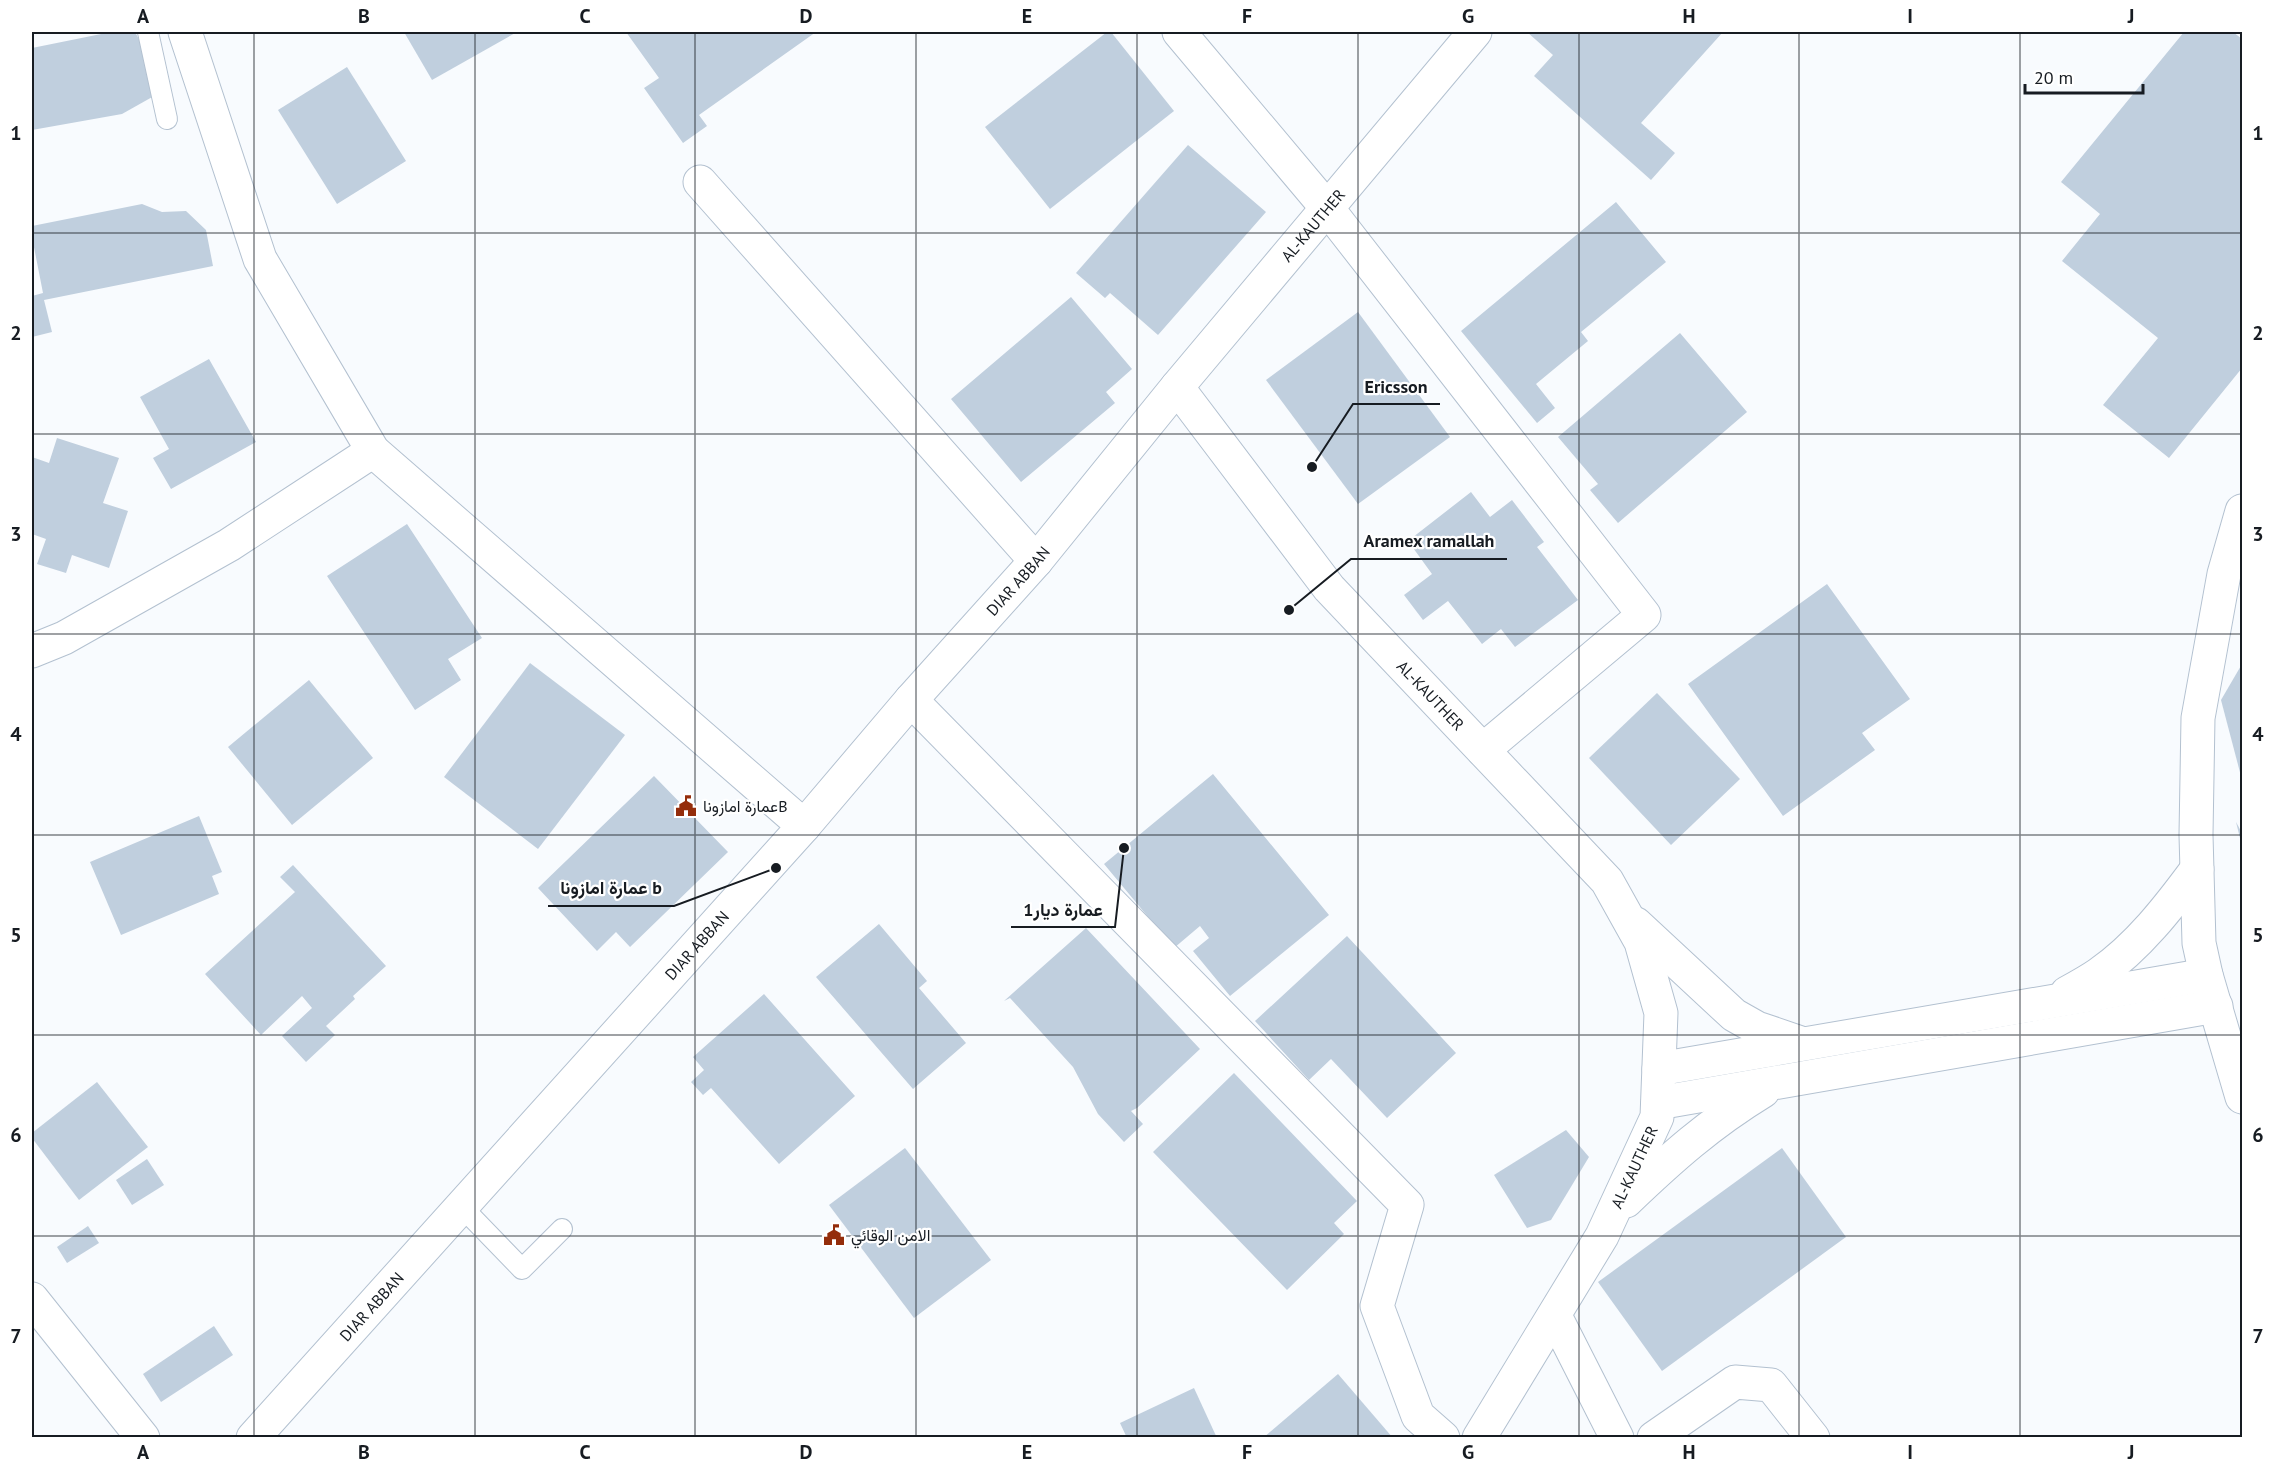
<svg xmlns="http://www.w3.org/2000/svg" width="2274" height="1469" font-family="'PT Sans',Vazirmatn,sans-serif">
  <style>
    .building { fill: #c0cfde }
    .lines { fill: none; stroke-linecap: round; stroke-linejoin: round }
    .service-casing { stroke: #b3c1d0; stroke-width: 22 }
    .minor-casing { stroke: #b3c1d0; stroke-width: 35 }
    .service { stroke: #fff; stroke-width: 20 }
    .minor { stroke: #fff; stroke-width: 33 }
    .grid { fill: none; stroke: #171c22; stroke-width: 1.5; stroke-opacity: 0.55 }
    .labels { text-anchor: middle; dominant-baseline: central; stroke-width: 4.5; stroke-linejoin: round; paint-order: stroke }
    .street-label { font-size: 16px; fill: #171c22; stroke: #fff }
    .poi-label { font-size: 16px; fill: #171c22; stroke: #fff; text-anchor: start }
    .leader { fill: none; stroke: #171c22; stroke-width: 2 }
    .callout-dot { fill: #171c22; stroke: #fff; stroke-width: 2 }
    .callout-label { font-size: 18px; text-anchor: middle; font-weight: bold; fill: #171c22; stroke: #fff; stroke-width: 4.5; stroke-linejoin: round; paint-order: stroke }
    .neatline { fill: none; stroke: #171c22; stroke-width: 2 }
    .grid-label { font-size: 20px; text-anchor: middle; font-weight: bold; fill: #171c22 }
  </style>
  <rect width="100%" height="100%" fill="#f8fbfe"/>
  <g class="building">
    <path d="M111 32H135L143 47 154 96 122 114 32 130V48Z"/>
    <path d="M404 32H517L432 80Z"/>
    <path d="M626 32H816L699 115 707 126 683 143 644 88 659 78Z"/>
    <path d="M1107 32H1111L1174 111 1050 209 985 127Z"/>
    <path d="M1527 32H1723L1641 123 1675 153 1651 180 1534 76 1553 55Z"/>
    <path d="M2184 32H2233L2242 39V368L2169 458 2103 405 2158 338 2062 261 2100 214 2061 182Z"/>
    <path d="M347 67 406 161 337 204 278 110Z"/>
    <path d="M1188 145 1266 212 1158 335 1110 293 1105 298 1076 273Z"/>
    <path d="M1616 202 1666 262 1581 332 1588 341 1536 384 1555 408 1537 423 1461 331Z"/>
    <path d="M142 204 162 212 186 211 206 230 213 266 44 300 52 332 32 337V296L43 293 32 237V226Z"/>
    <path d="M1071 297 1132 369 1106 392 1115 403 1021 482 951 399Z"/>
    <path d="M1358 312 1450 437 1358 504 1266 380Z"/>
    <path d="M1680 333 1747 412 1618 523 1590 490 1598 484 1558 437Z"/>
    <path d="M209 359 256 442 171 489 153 458 169 449 140 397Z"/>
    <path d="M57 438 119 458 103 503 128 511 109 568 72 555 66 573 37 564 46 539 32 534V457L49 463Z"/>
    <path d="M1471 492 1490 517 1512 500 1544 542 1537 547 1578 600 1515 647 1501 629 1482 644 1448 601 1423 620 1404 595 1432 574 1408 541Z"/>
    <path d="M407 524 482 638 448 659 461 680 415 710 327 576Z"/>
    <path d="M1827 584 1910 699 1862 733 1875 750 1783 816 1688 684Z"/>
    <path d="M530 663 625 735 538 849 444 777Z"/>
    <path d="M2242 664V780L2221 700Z"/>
    <path d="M309 680 373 758 292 825 228 747Z"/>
    <path d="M1657 693 1740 779 1671 845 1589 758Z"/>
    <path d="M1213 774 1329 915 1230 996 1193 951 1209 938 1200 926 1174 948 1104 864Z"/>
    <path d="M654 776 728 852 630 947 616 932 597 951 538 888Z"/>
    <path d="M199 816 222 872 212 876 219 894 121 935 90 862Z"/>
    <path d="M2236 822 2242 833V846Z"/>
    <path d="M293 865 386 966 353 996 355 999 326 1026 335 1035 306 1062 282 1036 312 1008 302 996 261 1035 205 974 295 892 280 877Z"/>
    <path d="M879 924 927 981 919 988 966 1043 913 1089 816 977Z"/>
    <path d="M1086 928 1200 1049 1137 1108 1131 1111 1143 1124 1124 1142 1098 1114 1073 1067 1010 998 1004 1001Z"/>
    <path d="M1347 936 1456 1053 1387 1118 1331 1059 1309 1080 1255 1021Z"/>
    <path d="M764 994 855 1096 779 1164 711 1088 703 1095 691 1082 704 1070 693 1057Z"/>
    <path d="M1234 1073 1357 1201 1334 1223 1344 1234 1287 1290 1153 1152Z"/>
    <path d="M97 1082 148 1147 79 1200 32 1138V1133Z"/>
    <path d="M1566 1130 1589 1157 1551 1220 1527 1228 1494 1175Z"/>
    <path d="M905 1148 991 1260 914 1318 829 1205Z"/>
    <path d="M1782 1148 1846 1237 1662 1371 1598 1282Z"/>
    <path d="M147 1159 164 1185 132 1205 116 1180Z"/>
    <path d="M88 1226 99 1243 67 1263 57 1247Z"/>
    <path d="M214 1326 233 1355 161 1402 143 1374Z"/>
    <path d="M1338 1374 1393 1438H1263Z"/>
    <path d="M1194 1388 1217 1438H1127L1120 1423Z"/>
  </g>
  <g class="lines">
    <defs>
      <g id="service">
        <path d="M148 32 167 119"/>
        <path d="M461 1206 522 1269 562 1229"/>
      </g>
      <g id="minor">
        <path d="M185 32 260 259 373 451 804 826"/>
        <path d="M1179 32 1327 208 1644 615 1483 750"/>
        <path d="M700 182 1036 561"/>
        <path id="s1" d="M1177 387 1329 588 1607 881 1641 942 1661 1013 1657 1117 1602 1236 1479 1438"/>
        <path d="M2242 511 2224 574 2198 718 2196 835 2199 943 2206 975 2242 1097"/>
        <path d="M32 651 64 638 229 545 373 451"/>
        <path d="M911 700 1407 1205 1377 1306 1418 1416 1443 1438"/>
        <path d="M1636 924 1734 1015 1757 1028 1801 1043"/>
        <path d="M2067 993C2078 987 2089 981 2099 974 2138 947 2169 907 2197 869"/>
        <path d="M1659 1069 2206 975"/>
        <path d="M1658 1103 2216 1006"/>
        <path d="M1626 1201C1671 1158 1709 1124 1763 1091"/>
        <path d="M32 1299 143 1438"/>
        <path d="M1555 1316 1617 1438"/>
        <path id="s2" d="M253 1438 804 826 911 700 1036 561 1177 387 1475 32"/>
        <path d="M1654 1438 1735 1382 1771 1385 1813 1438"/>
      </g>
    </defs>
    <use href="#service" class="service-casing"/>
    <use href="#minor" class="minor-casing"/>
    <use href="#service" class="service"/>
    <use href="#minor" class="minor"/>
  </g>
  <path class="grid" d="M254 32V1438M475 32V1438M695 32V1438M916 32V1438M1137 32V1438M1358 32V1438M1579 32V1438M1799 32V1438M2020 32V1438M32 233H2242M32 434H2242M32 634H2242M32 835H2242M32 1035H2242M32 1236H2242"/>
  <defs>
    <symbol id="civic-bare" viewBox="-9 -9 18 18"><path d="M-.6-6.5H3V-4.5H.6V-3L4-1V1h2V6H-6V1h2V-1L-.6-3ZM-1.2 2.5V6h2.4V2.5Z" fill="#942d0b" stroke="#fff" stroke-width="2.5" paint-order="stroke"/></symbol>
  </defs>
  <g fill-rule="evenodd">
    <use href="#civic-bare" x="671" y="791" width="30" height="30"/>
    <use href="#civic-bare" x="819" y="1220" width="30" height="30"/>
  </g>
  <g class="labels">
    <g class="street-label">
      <text stroke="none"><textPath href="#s2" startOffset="1611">AL-KAUTHER</textPath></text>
      <text stroke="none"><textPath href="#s2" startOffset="1149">DIAR ABBAN</textPath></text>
      <text stroke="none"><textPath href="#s1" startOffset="400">AL-KAUTHER</textPath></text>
      <text stroke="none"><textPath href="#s2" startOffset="663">DIAR ABBAN</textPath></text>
      <text transform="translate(1634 1167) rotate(-65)">AL-KAUTHER</text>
      <text stroke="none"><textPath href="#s2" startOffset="177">DIAR ABBAN</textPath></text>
    </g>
    <g class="poi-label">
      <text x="703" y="806">عمارة امازوناB</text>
      <text x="851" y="1235">الامن الوقائي</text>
    </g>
  </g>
  <path class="leader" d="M1312 467L1353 404H1440M1289 610L1351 559H1507M776 868L674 906H548M1124 848L1115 927H1011"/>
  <g class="callout-dot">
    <circle cx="1312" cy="467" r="6"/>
    <circle cx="1289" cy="610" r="6"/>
    <circle cx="776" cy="868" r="6"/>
    <circle cx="1124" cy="848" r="6"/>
  </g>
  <g class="callout-label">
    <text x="1396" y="393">Ericsson</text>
    <text x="1429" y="547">Aramex ramallah</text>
    <text x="611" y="894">عمارة امازونا b</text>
    <text x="1063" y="916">عمارة ديار1</text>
  </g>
  <rect width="2274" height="1469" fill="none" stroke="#ffffff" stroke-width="66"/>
  <path d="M2025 84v9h118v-9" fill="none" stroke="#171c22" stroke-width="3"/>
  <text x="2034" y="84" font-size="18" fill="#171c22" stroke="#ffffff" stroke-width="4.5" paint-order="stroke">20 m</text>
  <rect x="33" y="33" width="2208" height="1403" class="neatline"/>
  <g class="grid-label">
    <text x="143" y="23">A</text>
    <text x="364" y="23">B</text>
    <text x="585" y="23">C</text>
    <text x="806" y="23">D</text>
    <text x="1027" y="23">E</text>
    <text x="1247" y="23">F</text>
    <text x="1468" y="23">G</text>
    <text x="1689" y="23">H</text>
    <text x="1910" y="23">I</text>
    <text x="2131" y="23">J</text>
    <text x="16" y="140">1</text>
    <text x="2258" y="140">1</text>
    <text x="16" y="340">2</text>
    <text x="2258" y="340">2</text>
    <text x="16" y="541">3</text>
    <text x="2258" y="541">3</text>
    <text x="16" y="741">4</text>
    <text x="2258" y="741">4</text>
    <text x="16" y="942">5</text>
    <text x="2258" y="942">5</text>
    <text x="16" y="1142">6</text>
    <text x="2258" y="1142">6</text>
    <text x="16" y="1343">7</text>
    <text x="2258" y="1343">7</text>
    <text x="143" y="1459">A</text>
    <text x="364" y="1459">B</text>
    <text x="585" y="1459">C</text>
    <text x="806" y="1459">D</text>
    <text x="1027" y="1459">E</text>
    <text x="1247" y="1459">F</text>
    <text x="1468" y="1459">G</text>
    <text x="1689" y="1459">H</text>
    <text x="1910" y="1459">I</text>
    <text x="2131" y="1459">J</text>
  </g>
</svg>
